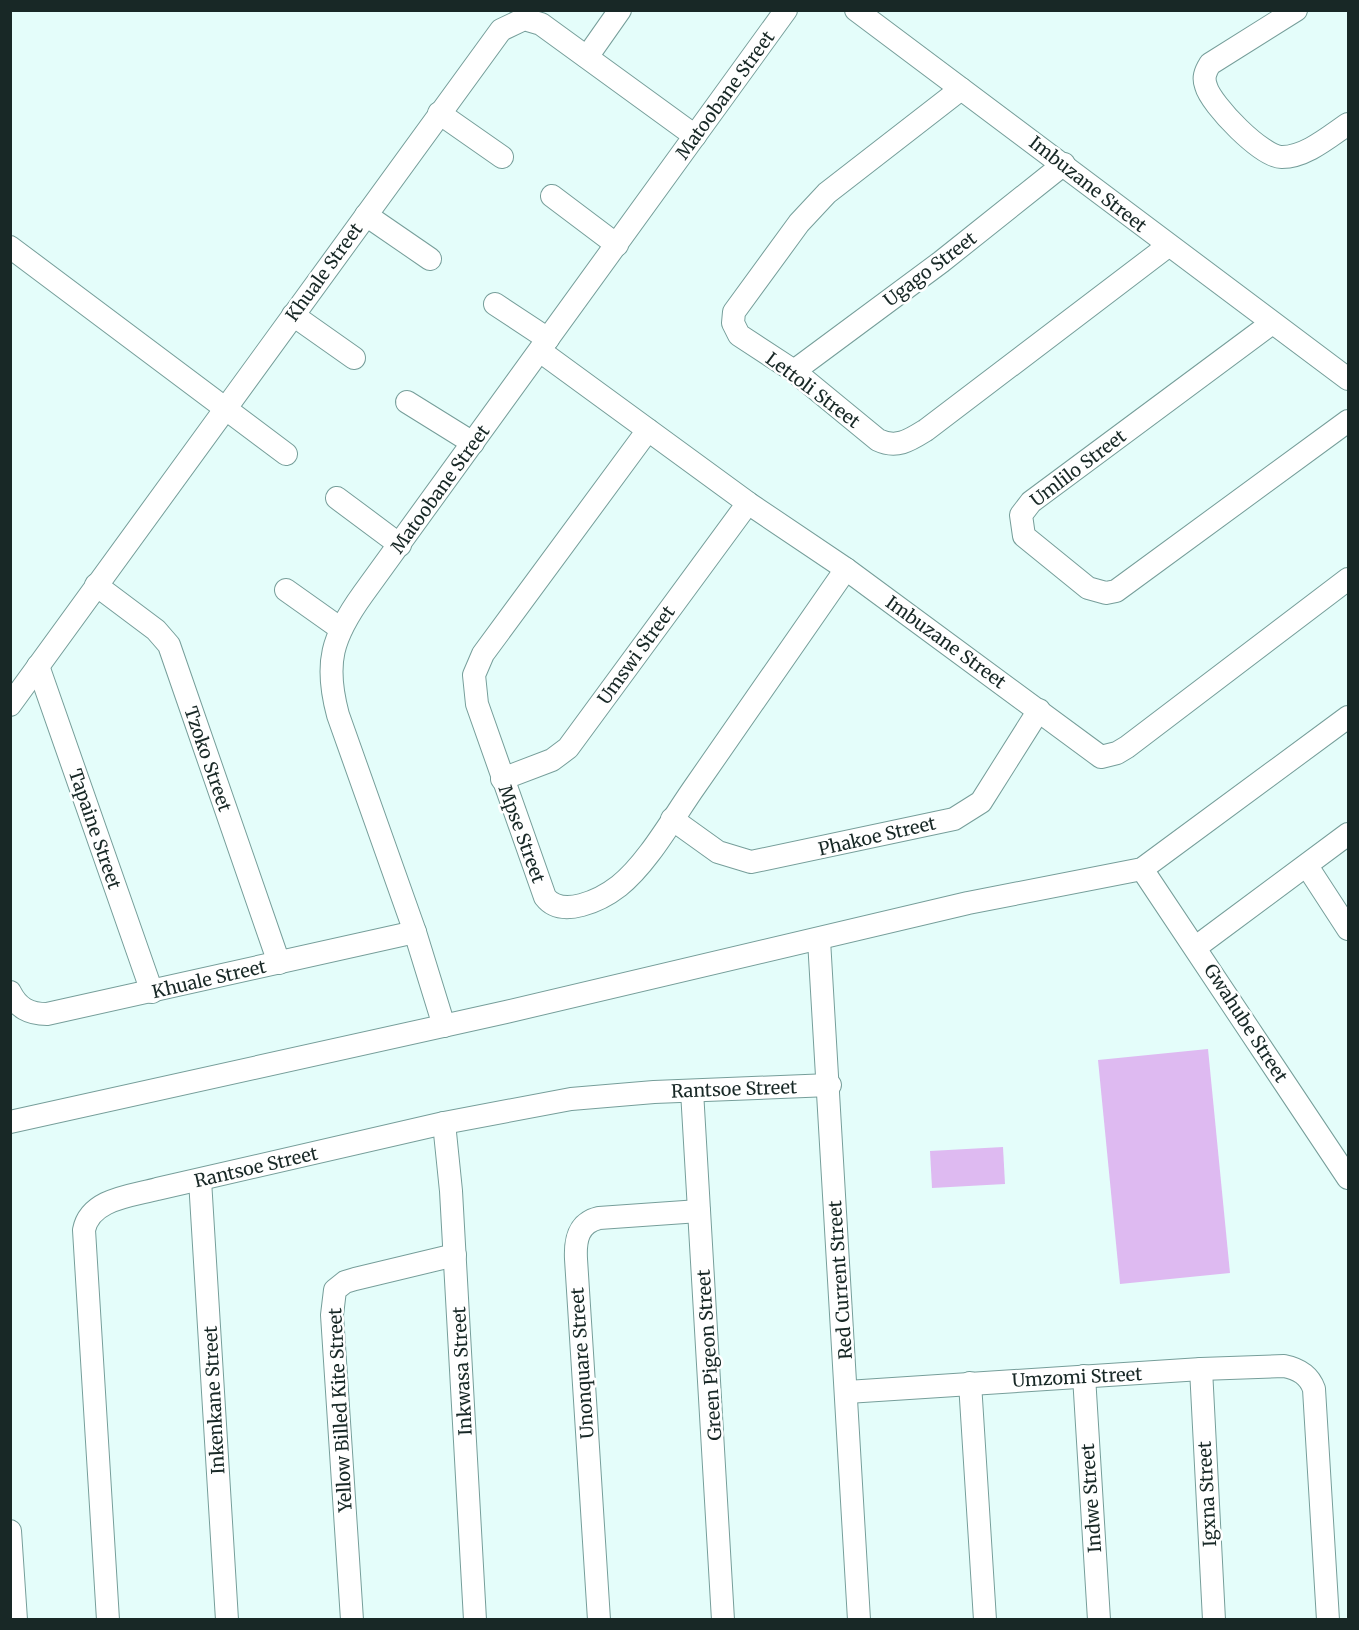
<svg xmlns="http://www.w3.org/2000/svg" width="1359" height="1630" font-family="Merriweather,serif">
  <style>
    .green { fill: #debaf1 }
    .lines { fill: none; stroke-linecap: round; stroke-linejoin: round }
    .minor-casing { stroke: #769e9a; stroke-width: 24 }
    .minor { stroke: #fff; stroke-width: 22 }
    .labels { text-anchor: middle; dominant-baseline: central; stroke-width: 5; stroke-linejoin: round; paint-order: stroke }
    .street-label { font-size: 18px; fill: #182826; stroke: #fff }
  </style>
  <rect width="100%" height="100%" fill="#e4fdfa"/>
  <g class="green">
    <path d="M1208 1049 1230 1273 1120 1284 1098 1060Z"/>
    <path d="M1003 1147 1005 1184 932 1188 930 1151Z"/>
  </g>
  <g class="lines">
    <defs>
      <g id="minor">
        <path d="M856 10 1348 379"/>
        <path d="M1296 10 1210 64C1205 72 1203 78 1206 86 1211 105 1263 158 1282 157 1306 157 1330 136 1348 124"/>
        <path d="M587 57 620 10"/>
        <path d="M961 89 827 193 799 223 734 312 733 323 739 335 794 371 878 440C897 449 910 440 926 430L1168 246"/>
        <path d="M439 113 502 157"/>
        <path d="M552 196 617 245"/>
        <path d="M366 215 430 259"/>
        <path d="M10 247 286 454"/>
        <path d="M495 304 548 339"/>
        <path d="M293 315 354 358"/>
        <path d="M1272 323 1031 502 1021 515 1024 536 1088 588 1106 593 1116 591 1348 421"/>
        <path d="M540 351 748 503 846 569 1101 757 1117 753 1127 747 1348 579"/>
        <path d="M794 371 941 262 1064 164"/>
        <path d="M407 402 473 443"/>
        <path d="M648 430 483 654 474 675 477 704 545 897C562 919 601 900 619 886 648 863 674 816 696 785 746 713 796 641 846 569"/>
        <path d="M337 498 400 545"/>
        <path d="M96 585 156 630 169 645 279 963"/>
        <path d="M286 590 341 629"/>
        <path d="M38 666 152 992"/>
        <path d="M10 705 501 30 524 19 541 24 695 136"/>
        <path d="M502 779 552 760 568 748 748 503"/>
        <path d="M672 819 718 852 751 862 954 819 981 802 1039 710"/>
        <path d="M1307 866 1348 929"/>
        <path d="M1142 869 1348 1178"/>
        <path d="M819 940 859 1620"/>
        <path d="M1196 947 1348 834"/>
        <path d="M10 992C18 1008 29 1014 47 1014L415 932"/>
        <path d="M444 1026 415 932 338 715C324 663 332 637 363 594L786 10"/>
        <path d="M692 1091 723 1620"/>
        <path d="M10 1122 506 1012 968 903 1142 869 1348 717"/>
        <path d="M444 1123 451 1191 475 1620"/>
        <path d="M200 1180 227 1620"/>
        <path d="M1201 1369 1214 1620"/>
        <path d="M1084 1376 1099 1620"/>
        <path d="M970 1383 985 1620"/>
        <path d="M847 1392 1201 1369 1284 1366C1299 1369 1309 1375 1314 1389L1328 1620"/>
        <path d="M10 1531 16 1620"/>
        <path d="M108 1620 84 1230C90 1199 131 1196 157 1189L444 1123 571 1099 654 1092 830 1085"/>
        <path d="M352 1620 332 1315 335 1290 345 1282 355 1279 455 1255"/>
        <path d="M599 1620 576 1259C575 1240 578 1223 599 1218L699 1211"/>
      </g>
    </defs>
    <use href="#minor" class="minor-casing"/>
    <use href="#minor" class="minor"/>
  </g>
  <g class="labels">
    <g class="street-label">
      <text transform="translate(725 95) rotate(-54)">Matoobane Street</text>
      <text transform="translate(1088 184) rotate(38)">Imbuzane Street</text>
      <text transform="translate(930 269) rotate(-37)">Ugago Street</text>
      <text transform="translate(324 272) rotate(-54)">Khuale Street</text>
      <text transform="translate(813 390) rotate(37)">Lettoli Street</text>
      <text transform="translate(1078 468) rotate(-37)">Umlilo Street</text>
      <text transform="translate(440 489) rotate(-54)">Matoobane Street</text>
      <text transform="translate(946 642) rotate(36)">Imbuzane Street</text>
      <text transform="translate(636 655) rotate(-54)">Umswi Street</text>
      <text transform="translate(208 759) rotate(71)">Tzoko Street</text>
      <text transform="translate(95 829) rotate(71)">Tapaine Street</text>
      <text transform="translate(522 834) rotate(70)">Mpse Street</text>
      <text transform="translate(877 836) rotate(-13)">Phakoe Street</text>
      <text transform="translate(209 979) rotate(-13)">Khuale Street</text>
      <text transform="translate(1246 1023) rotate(57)">Gwahube Street</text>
      <text transform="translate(734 1089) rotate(-2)">Rantsoe Street</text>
      <text transform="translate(256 1167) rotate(-13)">Rantsoe Street</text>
      <text transform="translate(840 1280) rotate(-94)">Red Current Street</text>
      <text transform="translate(709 1355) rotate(-94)">Green Pigeon Street</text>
      <text transform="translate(582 1363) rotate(-94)">Unonquare Street</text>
      <text transform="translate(462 1371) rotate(-93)">Inkwasa Street</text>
      <text transform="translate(1077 1377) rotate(-3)">Umzomi Street</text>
      <text transform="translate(214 1400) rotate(-93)">Inkenkane Street</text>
      <text transform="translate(340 1410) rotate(-93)">Yellow Billed Kite Street</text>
      <text transform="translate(1207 1494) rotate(-93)">Igxna Street</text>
      <text transform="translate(1091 1498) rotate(-94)">Indwe Street</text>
    </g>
  </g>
  <rect width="1359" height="1630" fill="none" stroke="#182826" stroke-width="24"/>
</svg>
